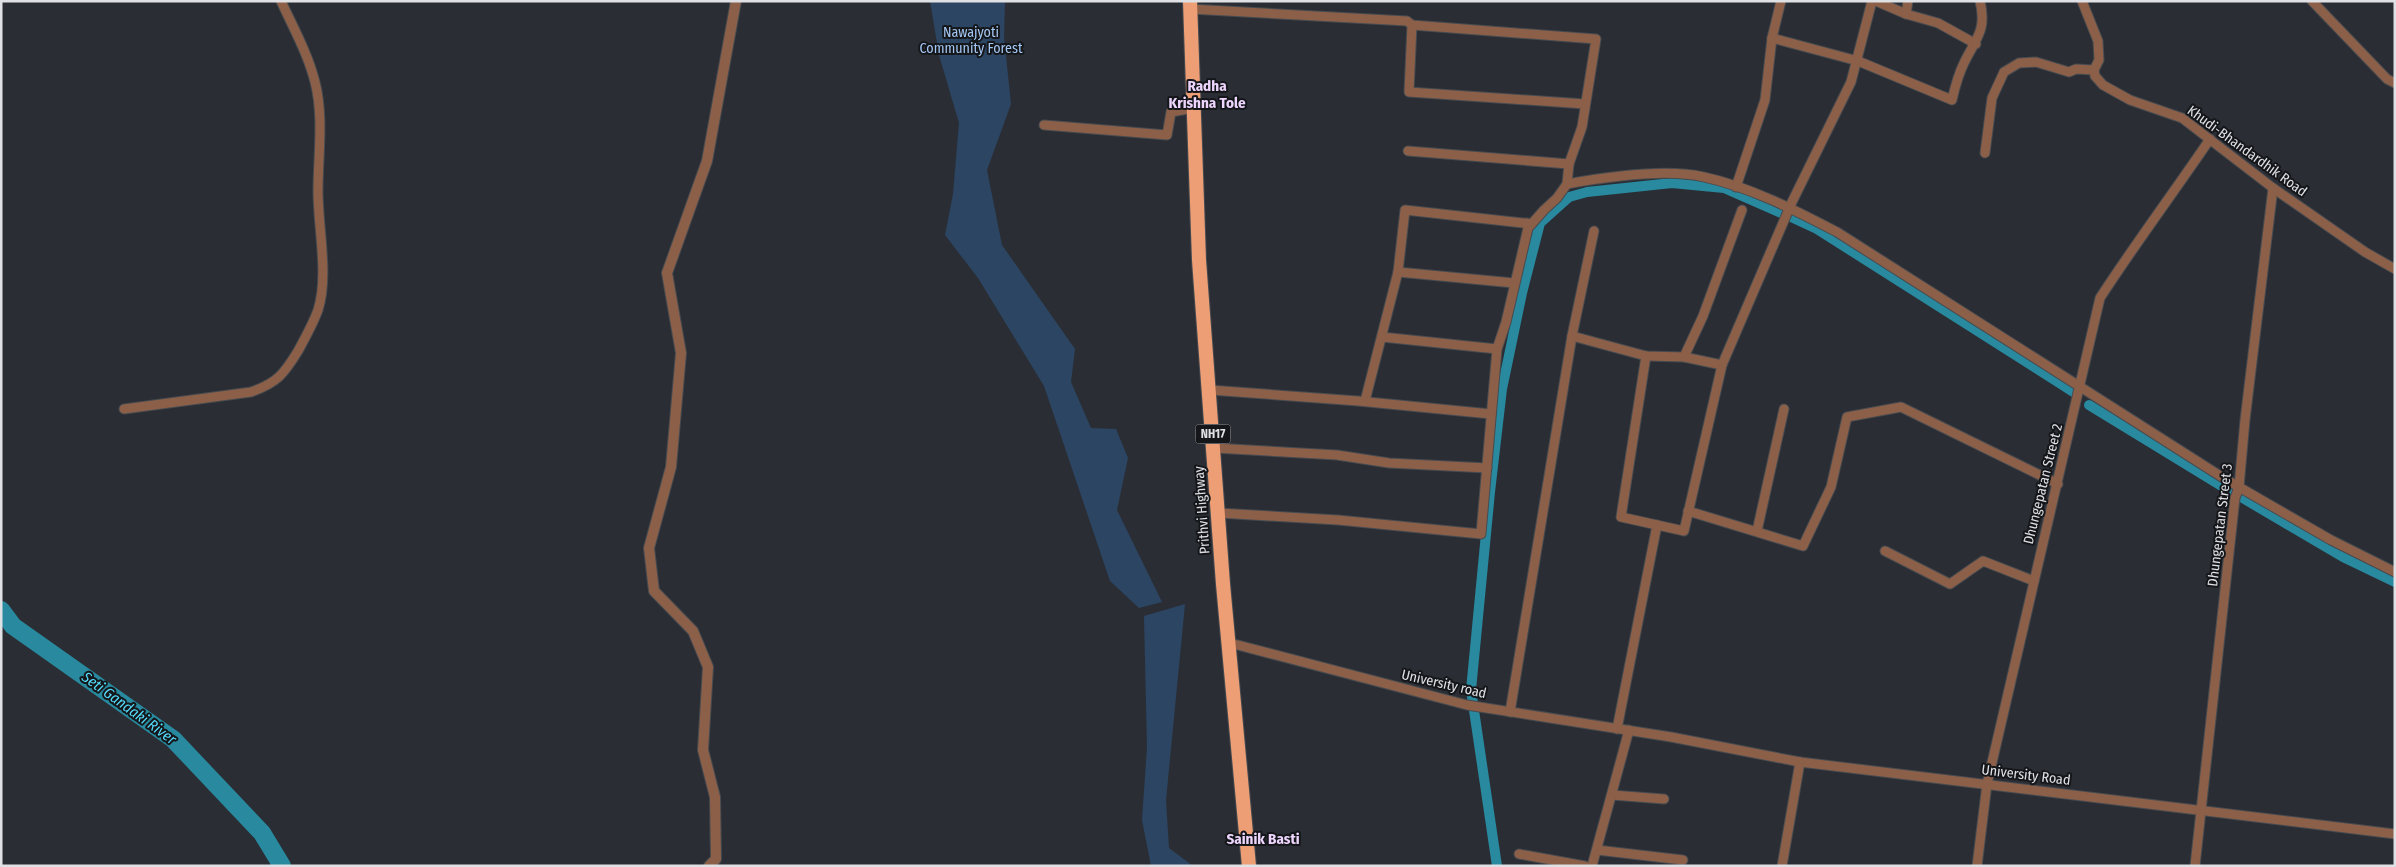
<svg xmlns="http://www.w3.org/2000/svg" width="2396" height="867" font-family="'Fira Sans Condensed',sans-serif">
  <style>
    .green { fill: #2c4563 }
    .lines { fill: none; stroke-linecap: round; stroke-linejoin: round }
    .canal { stroke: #28899f; stroke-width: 10 }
    .river { stroke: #28899f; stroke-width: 18 }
    .minor-casing { stroke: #474b50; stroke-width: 11 }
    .tertiary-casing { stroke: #474b50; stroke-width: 12 }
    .trunk-casing { stroke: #474b50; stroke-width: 16 }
    .minor { stroke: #8c5f48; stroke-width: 9 }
    .tertiary { stroke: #8c5f48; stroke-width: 10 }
    .trunk { stroke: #ed9e75; stroke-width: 14 }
    .labels { text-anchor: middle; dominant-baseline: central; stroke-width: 4; stroke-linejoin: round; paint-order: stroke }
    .shield { fill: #141619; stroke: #a2a4a8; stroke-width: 1 }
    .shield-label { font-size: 12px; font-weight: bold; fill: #dfe1e5 }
    .park-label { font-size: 14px; fill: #a4c7f3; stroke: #141619 }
    .street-label { font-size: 14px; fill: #dfe1e5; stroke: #141619 }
    .neighbourhood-label { font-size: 15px; font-weight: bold; fill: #edd5fd; stroke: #141619 }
    .water-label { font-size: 15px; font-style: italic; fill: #56dbfb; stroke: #141619 }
  </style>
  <rect width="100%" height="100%" fill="#2a2e34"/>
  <g class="green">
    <path d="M930 1H1005L1004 37 1011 104 987 170 1002 245 1075 349 1071 382 1091 428 1116 429 1128 458 1117 510 1162 602 1139 608 1110 581 1044 386 978 278 945 235 953 194 959 123 939 55Z"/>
    <path d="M1185 604 1166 800 1169 848 1193 866H1151L1142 820 1147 747 1144 616Z"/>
  </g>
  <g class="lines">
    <g class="canal">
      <path d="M1789 216 1817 229 2075 393"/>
      <path d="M2089 405 2233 493"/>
      <path d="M2241 497 2343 557 2395 582"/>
      <path d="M1497 866 1471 690 1490 492 1502 389 1522 293 1540 223 1569 197 1587 192 1672 183 1724 188 1781 213"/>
    </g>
    <path class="river" d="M1 610 13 626 173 739 262 833 282 866"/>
    <defs>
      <g id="minor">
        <path d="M1876 1 1906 14 1938 23 1976 44"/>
        <path d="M2082 1 2098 41 2099 60 2094 70 2095 76 2103 85 2130 100 2182 118 2273 188 2365 252 2395 269"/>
        <path d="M2312 1 2387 79 2395 83"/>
        <path d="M1190 9 1407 21 1412 25 1596 39 1582 127 1569 164 1567 184 1557 198 1544 210 1528 228 1527 223H1523L1405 210 1398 272 1365 401"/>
        <path d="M1906 14 1908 1"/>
        <path d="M1412 25 1409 92 1585 104"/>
        <path d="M1772 38 1858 61 1952 100C1955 87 1958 75 1964 63 1976 38 1987 31 1980 1"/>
        <path d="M1044 125 1167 135 1171 112 1194 108"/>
        <path d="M1408 151 1569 164"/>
        <path d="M1985 153 1992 98 2004 72 2019 63 2036 62 2069 72 2076 69 2094 70"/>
        <path d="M1567 184C1606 177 1665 168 1704 177 1750 187 1795 210 1837 232L2225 479 2331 540 2395 572"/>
        <path d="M1736 187 1765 100 1772 38 1781 1"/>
        <path d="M1398 272 1514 283"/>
        <path d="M1572 336 1646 356 1684 357 1722 365"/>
        <path d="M1382 337 1497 349"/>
        <path d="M1684 357 1703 316 1742 210"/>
        <path d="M1210 390 1358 401 1491 414"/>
        <path d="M124 409 251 392C277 383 284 374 298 351 305 338 313 324 318 310 329 276 318 227 318 192 318 156 324 117 315 82 308 54 293 27 281 1"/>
        <path d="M1214 448 1337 455 1389 463 1487 468"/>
        <path d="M1688 511 1803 546 1831 487 1847 417 1901 407 2058 484"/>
        <path d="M1219 513 1338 520 1481 534 1497 349 1506 322 1528 228"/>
        <path d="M1657 525 1684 531 1722 365 1792 202 1851 82 1872 1"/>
        <path d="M1757 531 1784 409"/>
        <path d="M1885 551 1950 584 1983 561 2034 581"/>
        <path d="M1230 643 1467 705 1671 737 1800 762 2395 834"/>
        <path d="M1510 712 1572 336 1594 231"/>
        <path d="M1617 729 1657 525 1621 517 1646 356"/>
        <path d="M1612 795 1664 799"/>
        <path d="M1597 850 1683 860"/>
        <path d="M1519 854 1585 866"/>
        <path d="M1592 866 1629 730"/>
        <path d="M1782 866 1800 762"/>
        <path d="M1977 866 1987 784 2100 298C2135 244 2174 192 2210 139"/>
        <path d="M2195 866 2235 498 2239 487 2245 420 2273 188"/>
      </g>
      <path id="tertiary" d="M709 866 716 859 715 797 703 750 708 667 693 631 654 591 649 548 671 467 681 353 667 273 707 161 736 1"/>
      <path id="trunk" d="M1190 1 1199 260 1223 584 1249 866"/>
    </defs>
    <use href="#minor" class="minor-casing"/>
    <use href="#tertiary" class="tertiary-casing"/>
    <use href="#trunk" class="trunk-casing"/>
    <use href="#minor" class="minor"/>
    <use href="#tertiary" class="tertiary"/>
    <use href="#trunk" class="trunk"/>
  </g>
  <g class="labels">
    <rect class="shield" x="1195.5" y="424.5" width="35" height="19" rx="4"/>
    <g class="shield-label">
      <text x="1213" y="434">NH17</text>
    </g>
    <g class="park-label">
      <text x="971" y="32">Nawajyoti<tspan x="971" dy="16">Community Forest</tspan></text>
    </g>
    <g class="street-label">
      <text transform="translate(2247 151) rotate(36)">Khudi-Bhandardhik Road</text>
      <text transform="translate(2043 484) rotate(-76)">Dhungepatan Street 2</text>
      <text transform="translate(1202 510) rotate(-94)">Prithvi Highway</text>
      <text transform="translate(2220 525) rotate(-83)">Dhungepatan Street 3</text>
      <text transform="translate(1444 684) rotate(13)">University road</text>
      <text transform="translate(2026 775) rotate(7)">University Road</text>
    </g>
    <g class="neighbourhood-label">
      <text x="1207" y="86">Radha<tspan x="1207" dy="17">Krishna Tole</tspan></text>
      <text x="1263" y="839">Sainik Basti</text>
    </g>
    <g class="water-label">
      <text transform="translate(129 708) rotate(36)">Seti Gandaki River</text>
    </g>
  </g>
  <rect width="2396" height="867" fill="none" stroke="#dfe1e5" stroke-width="5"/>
</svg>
